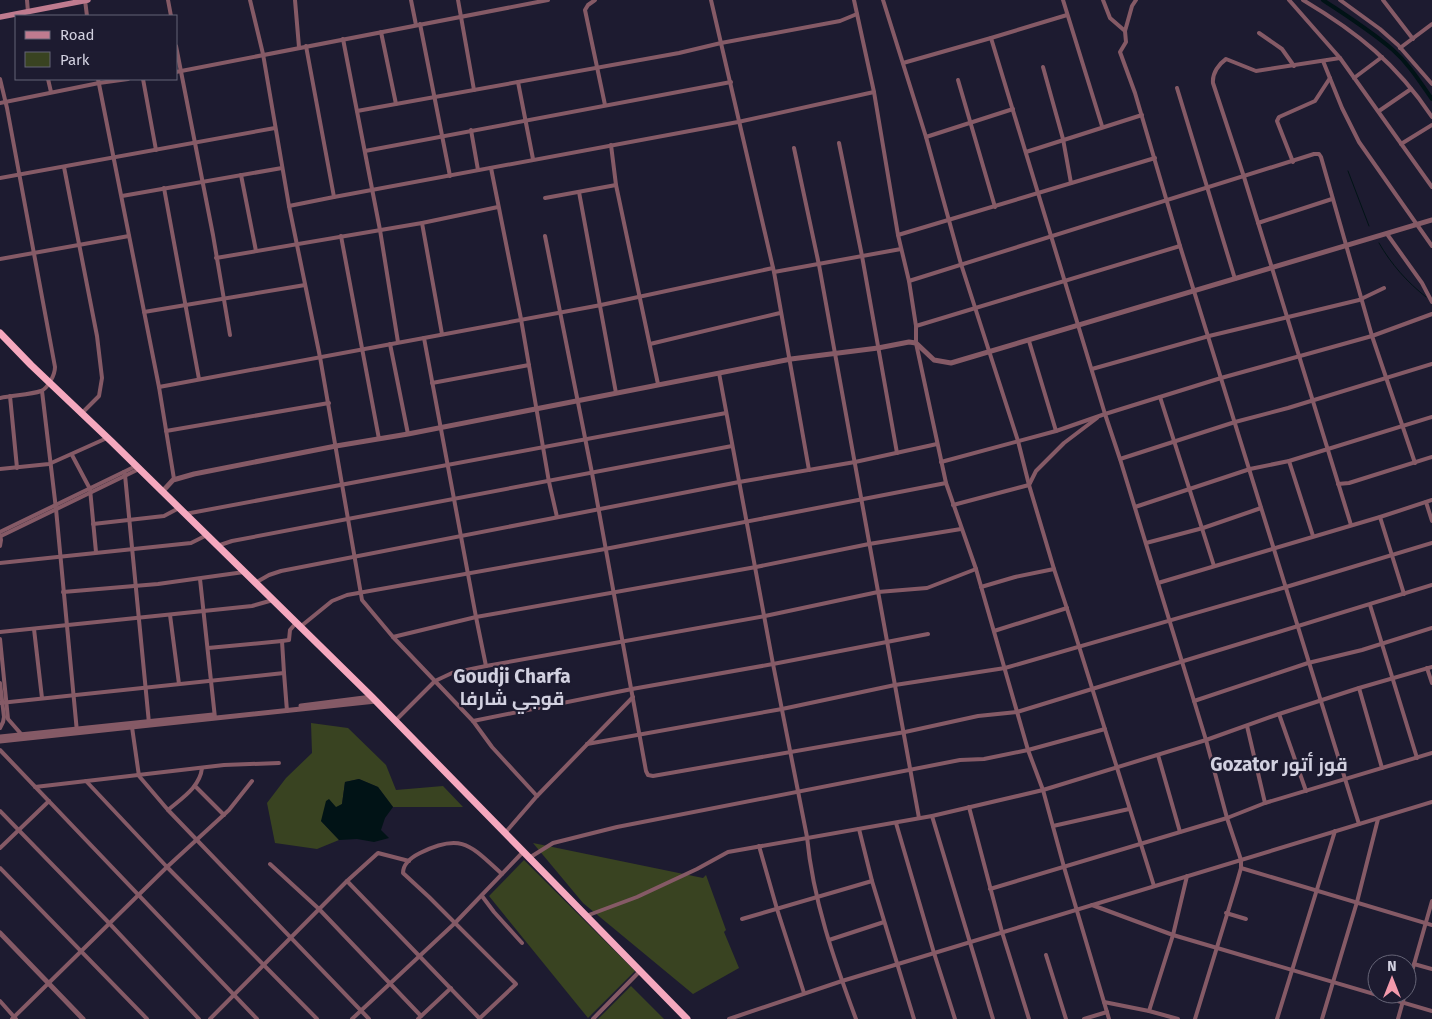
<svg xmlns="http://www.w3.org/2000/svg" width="1432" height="1019" font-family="'Fira Sans',Cairo,sans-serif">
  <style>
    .green { fill: #394321 }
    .water { fill: #011316 }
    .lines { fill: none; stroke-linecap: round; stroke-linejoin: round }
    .stream { stroke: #011316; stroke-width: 1 }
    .canal { stroke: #011316; stroke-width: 4 }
    .minor { stroke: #855a66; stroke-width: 4 }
    .tertiary { stroke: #855a66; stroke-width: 5 }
    .secondary { stroke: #bf7b8f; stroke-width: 5.5 }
    .trunk { stroke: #f5a8be; stroke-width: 7 }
    .labels { text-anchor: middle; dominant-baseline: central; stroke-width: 4.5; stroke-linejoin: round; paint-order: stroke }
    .neighbourhood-label { font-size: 19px; font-weight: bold; fill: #d2d1e0; stroke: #1d1b30 }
  </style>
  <rect width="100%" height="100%" fill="#1d1b30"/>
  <g class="green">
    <path d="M311 723 348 728 386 765 396 790 443 786 463 807H393L378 787 359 779 345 782 342 804 321 821 339 840 317 849 275 843 267 803 286 778 312 753Z"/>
    <path d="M533 843 703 878 706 875 726 930 724 932 739 968 693 994 583 903Z"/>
    <path d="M524 860 635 971 588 1018 489 896Z"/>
    <path d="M631 986 664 1019H598Z"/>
  </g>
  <path class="water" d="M359 779 378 787 393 807 385 818 381 830 389 838 374 842 357 839 339 840 321 821 326 801 329 799 336 807 342 804 345 782Z"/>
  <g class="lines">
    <g class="stream">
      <path d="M1348 171 1369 226"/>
      <path d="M1379 243C1391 264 1407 282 1426 297"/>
    </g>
    <path class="canal" d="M1323 0C1347 16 1371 31 1393 50 1409 64 1420 82 1432 99"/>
    <g class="minor">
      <path d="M27 0 28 12"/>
      <path d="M85 0 87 16"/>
      <path d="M168 0 171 16"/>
      <path d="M250 0 263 54 289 206 320 357 362 600 393 637 473 721 492 747 537 796"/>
      <path d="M295 0 299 47"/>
      <path d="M411 0 416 25"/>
      <path d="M458 0 474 90"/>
      <path d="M595 0 588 5 585 10 605 105"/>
      <path d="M711 0 774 272 809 470"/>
      <path d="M854 0 874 92 898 235 909 281 916 326V343L946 483 976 569 1028 750 1043 790 1064 867 1109 1019"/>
      <path d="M883 0 926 137 961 264 1018 441 1029 485 1054 569 1072 624 1154 886"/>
      <path d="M1063 0 1102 126"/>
      <path d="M1103 0 1110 18 1125 31"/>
      <path d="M1136 0 1132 6 1125 31 1126 42 1120 52 1135 93 1180 246 1359 824"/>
      <path d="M1289 0 1340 58 1432 187"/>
      <path d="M1303 0C1357 32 1397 64 1432 117"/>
      <path d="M1340 0 1380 29 1398 45 1432 84"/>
      <path d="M1383 0 1413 39"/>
      <path d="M420 24 450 176"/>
      <path d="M381 32 396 104"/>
      <path d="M1259 33 1282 49 1294 66"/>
      <path d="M991 38 1105 414 1120 459 1206 740 1227 818 1241 860V868L1237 882 1195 1019"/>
      <path d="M343 39 380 230 398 342"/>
      <path d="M176 46 213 235 230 335"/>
      <path d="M1400 48 1432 24"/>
      <path d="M1340 58 1256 71 1226 59C1219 64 1212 73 1213 83L1244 177 1351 525"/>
      <path d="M1323 61 1342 108 1359 142 1432 246"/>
      <path d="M903 63 991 38 1067 15"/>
      <path d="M1043 67 1063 139 1071 183"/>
      <path d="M176 72 548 0"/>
      <path d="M1354 78 1382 57"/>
      <path d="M0 79 7 108 55 367C55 375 48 388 41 391 30 395 12 395 0 398"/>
      <path d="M48 79 51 92"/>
      <path d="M98 79 159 387 174 479"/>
      <path d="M143 79 156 150"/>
      <path d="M958 80 995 207"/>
      <path d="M518 82 533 159"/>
      <path d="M1177 88 1235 279"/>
      <path d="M0 103 99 83 128 79"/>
      <path d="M357 111 679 53 721 43 840 21 857 14"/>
      <path d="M1379 111 1411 89"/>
      <path d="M471 130 478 170"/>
      <path d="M926 137 1013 109"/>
      <path d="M839 143 862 256 897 453"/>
      <path d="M1401 144 1432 125"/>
      <path d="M611 145 616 185 658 384"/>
      <path d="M794 148 819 265 919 818"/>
      <path d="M365 151 731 82"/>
      <path d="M1026 152 1142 115"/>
      <path d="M1293 162 1277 121 1279 117 1315 101 1330 78"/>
      <path d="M64 167 97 336 102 378 99 396 81 414"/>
      <path d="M491 168 521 319 549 482 557 517"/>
      <path d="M241 175 256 251"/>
      <path d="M0 178 275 128"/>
      <path d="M164 188 199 379"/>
      <path d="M579 192 616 393"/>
      <path d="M122 196 282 168"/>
      <path d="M334 197 738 122 874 92"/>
      <path d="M545 198 616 185"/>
      <path d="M289 206 334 197 306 46"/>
      <path d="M422 223 442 334"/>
      <path d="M1258 223 1332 199"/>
      <path d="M1387 234 1422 283 1432 302"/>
      <path d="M898 235 1155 158"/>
      <path d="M341 236 379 439"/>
      <path d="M545 236 592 473 646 771 648 775 653 776 905 732 978 716 1017 712 1432 585"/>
      <path d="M216 258 422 223 498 207"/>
      <path d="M0 259 129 236"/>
      <path d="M774 272 901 249"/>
      <path d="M909 281 1314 154H1319L1321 157 1372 336 1415 463"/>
      <path d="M144 312 305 285"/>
      <path d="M916 326 1180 246"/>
      <path d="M1029 341 1056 431"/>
      <path d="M390 344 408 434"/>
      <path d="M650 344 780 313"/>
      <path d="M1092 369 1209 336 1359 300 1384 288"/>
      <path d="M719 373 773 664 807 837C813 900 834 960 856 1019"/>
      <path d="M432 383 529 365"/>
      <path d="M159 387 424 338"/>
      <path d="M42 391 56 509 77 732"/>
      <path d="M10 396 17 468"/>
      <path d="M1160 397 1214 566"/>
      <path d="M166 431 329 403"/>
      <path d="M72 455 90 489 96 552"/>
      <path d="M1120 459 1235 422 1288 408 1432 364"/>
      <path d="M1289 461 1313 536"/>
      <path d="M941 462 1056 431 1105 414 1221 378 1372 336 1432 314"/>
      <path d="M0 469 49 464 107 438"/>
      <path d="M124 472 125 475 149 723"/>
      <path d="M1338 484 1349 483 1432 457"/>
      <path d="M1426 502 1432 521"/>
      <path d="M953 505 1029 485 1036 471 1064 443 1097 418"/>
      <path d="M1135 507 1250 469 1289 461 1432 417"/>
      <path d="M185 514 726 413"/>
      <path d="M1380 517 1404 594"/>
      <path d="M93 524 164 516 179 508"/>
      <path d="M0 532 136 466"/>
      <path d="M0 535 1 540 0 546"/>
      <path d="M1 536 139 469"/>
      <path d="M1146 543 1203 528 1261 508"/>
      <path d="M217 546 232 541 732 446"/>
      <path d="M0 563 191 543 207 535"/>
      <path d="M200 579 215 718"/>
      <path d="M255 583 269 575 281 571 739 482 855 462 937 444"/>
      <path d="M1158 583 1380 517 1432 500"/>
      <path d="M981 587 1015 577 1054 569"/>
      <path d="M63 592 158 584 244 572"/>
      <path d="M1370 605 1417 758"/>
      <path d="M170 615 179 684"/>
      <path d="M300 627 332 601 347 595 605 549 946 483"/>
      <path d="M34 629 42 698"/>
      <path d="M994 631 1067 608"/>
      <path d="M0 632 252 606 273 600"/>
      <path d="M393 637 476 617 424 338 601 305 773 268"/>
      <path d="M0 639 8 719 22 735"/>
      <path d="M208 648 282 641"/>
      <path d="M486 666 476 617 756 567 869 544 961 529"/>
      <path d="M1427 668 1432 683"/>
      <path d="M284 673 287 711"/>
      <path d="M0 683 4 717 3 722 0 728"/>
      <path d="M1359 688 1382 768"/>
      <path d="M1194 701 1308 663 1362 650 1432 628"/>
      <path d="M0 703 284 673 282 641 289 640 290 630 296 623"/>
      <path d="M1279 714 1306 791"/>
      <path d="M395 721 435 681 452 673 486 666 765 616 878 592 927 588 976 569"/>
      <path d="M473 721 632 689 773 664 928 634"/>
      <path d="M1247 726 1265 803"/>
      <path d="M132 727 139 776 168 810 369 1019"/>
      <path d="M587 744 782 709 895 685 1005 668 1286 587 1432 543"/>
      <path d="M0 750 257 1019"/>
      <path d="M1158 755 1180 832"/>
      <path d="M86 781 167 867 317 1019"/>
      <path d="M195 786 224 815"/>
      <path d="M35 787 224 765 279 763"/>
      <path d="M969 807 1002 932 1029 1019"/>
      <path d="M168 810C182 798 200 787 202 768"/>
      <path d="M0 811 110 924 199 1019"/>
      <path d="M932 816 993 1019"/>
      <path d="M896 823 934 953 955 1019"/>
      <path d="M1053 826 1129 809"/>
      <path d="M859 829 872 881 914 1019"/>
      <path d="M505 833 537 796 633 697"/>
      <path d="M759 846 777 909 804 993"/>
      <path d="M0 848 49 801"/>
      <path d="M529 858 553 843 617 827 960 760 984 759 1028 750 1105 729"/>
      <path d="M409 861 378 853 347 881 480 1019"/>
      <path d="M270 864 319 909 421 1016"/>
      <path d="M0 868 147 1019"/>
      <path d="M1241 868 1432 925"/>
      <path d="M990 889 1227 818 1265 803 1432 753"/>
      <path d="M482 896 494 912 522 943"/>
      <path d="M1092 905 1173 935 1432 1011"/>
      <path d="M1226 913 1246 919"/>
      <path d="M586 916 637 897 697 869 728 852 932 816 1043 790 1206 740 1279 714 1359 688 1432 667"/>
      <path d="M742 919 872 881"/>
      <path d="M829 940 884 922"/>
      <path d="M1046 955 1066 1019"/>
      <path d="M1414 964 1432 969"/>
      <path d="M1407 989 1432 901"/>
      <path d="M0 1001 16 1019"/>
      <path d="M1104 1002 1149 1011 1178 1019"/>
      <path d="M1149 1011 1173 935 1187 876"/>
      <path d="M12 1019 167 867 229 810 252 781"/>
      <path d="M210 1019 347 881"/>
      <path d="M352 1019 455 923 523 852"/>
      <path d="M418 1019 451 988"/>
      <path d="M479 1019 516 984 429 897 403 873C403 864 412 857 420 853 462 832 471 846 502 874"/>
      <path d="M593 1019 639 972"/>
      <path d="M729 1019 842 981 1432 802"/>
      <path d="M1084 1019 1107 1012"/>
      <path d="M1277 1019 1335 831"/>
      <path d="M1322 1019 1357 902 1378 819"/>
      <path d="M1398 1019 1405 994"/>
    </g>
    <g class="tertiary">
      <path d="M162 492 173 480 194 474 336 446 408 434 791 359 878 348 909 342 916 343 934 360 951 363 1432 220"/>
      <path d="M301 706 372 697"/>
      <path d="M0 737 213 715"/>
      <path d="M0 741 376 701"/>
      <path d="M0 933 83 1019"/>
    </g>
    <path class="secondary" d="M0 17 88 0"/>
    <path class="trunk" d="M0 333 31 365 112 442 372 697 687 1019"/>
  </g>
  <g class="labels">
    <g class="neighbourhood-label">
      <text x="512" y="676">Goudji Charfa<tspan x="512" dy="22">قوجي شارفا</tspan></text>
      <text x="1279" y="764">Gozator قوز أتور</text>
    </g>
  </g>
  <rect x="15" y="15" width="162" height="65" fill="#1d1b30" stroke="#656476"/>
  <rect x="25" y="31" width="25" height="8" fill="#bf7b8f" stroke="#656476"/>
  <text x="60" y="40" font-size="15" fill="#d2d1e0">Road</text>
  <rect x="25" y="52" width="25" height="15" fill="#394321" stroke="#656476"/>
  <text x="60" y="65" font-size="15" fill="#d2d1e0">Park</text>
  <g transform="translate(1392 979)"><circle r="24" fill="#1d1b30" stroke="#656476"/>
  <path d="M0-4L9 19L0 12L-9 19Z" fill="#f39aac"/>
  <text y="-8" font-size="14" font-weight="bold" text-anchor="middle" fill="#d2d1e0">N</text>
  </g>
</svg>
